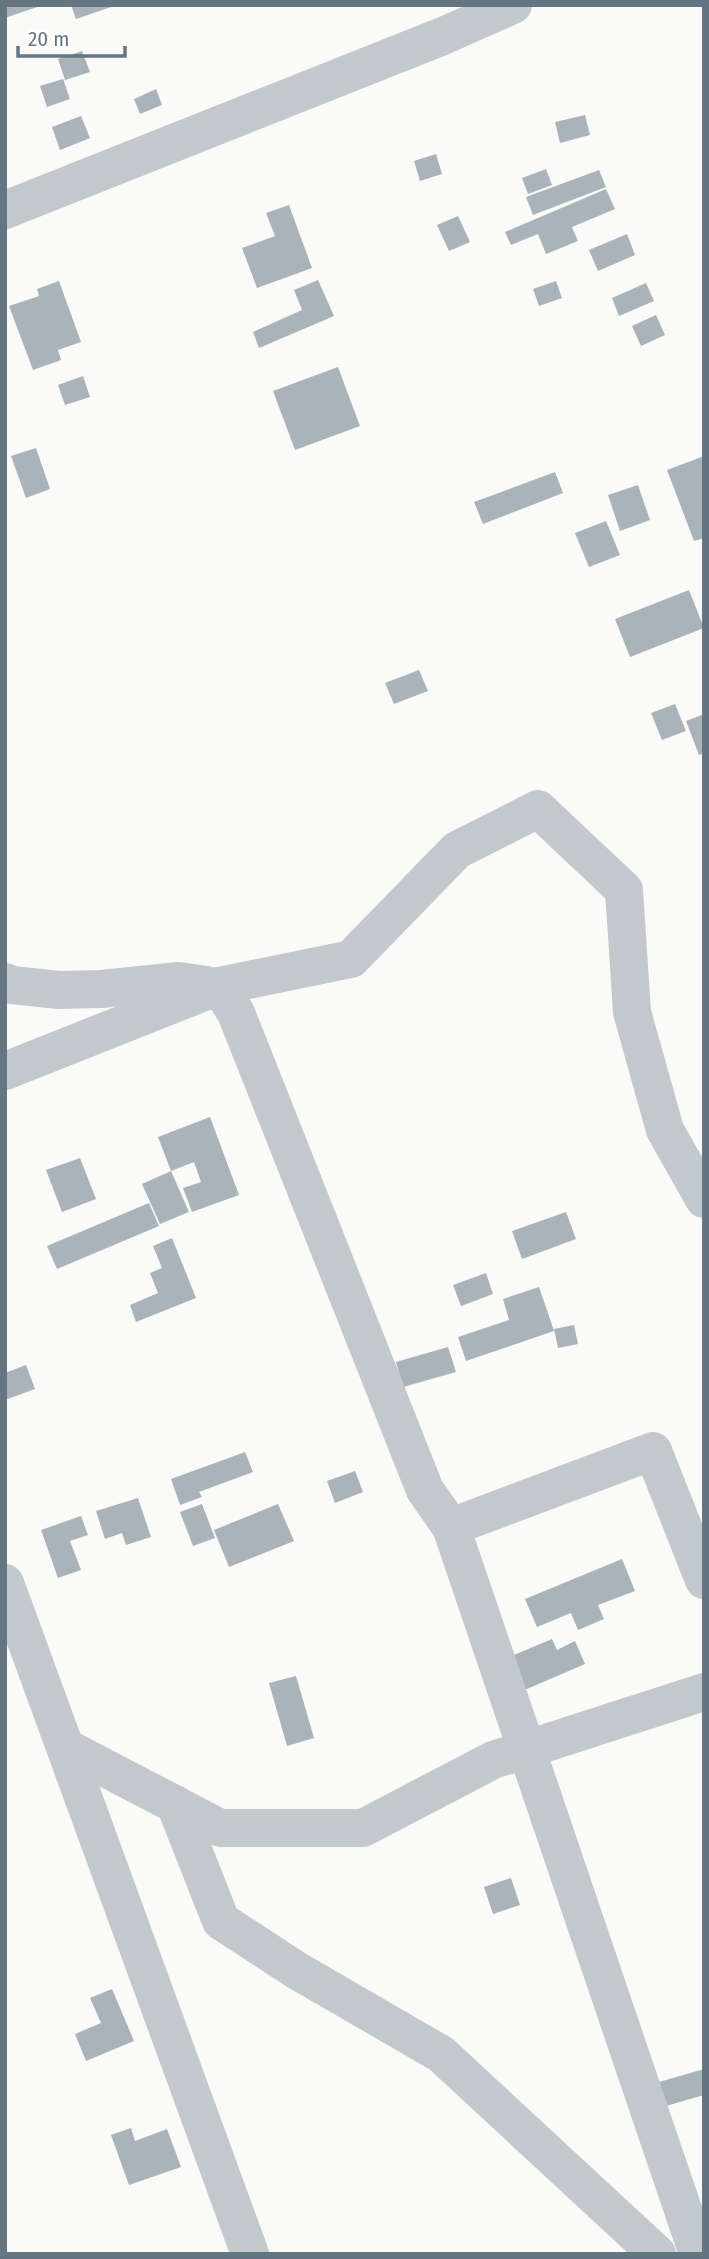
<svg xmlns="http://www.w3.org/2000/svg" width="709" height="2259" font-family="'Fira Sans Condensed',sans-serif">
  <style>
    .building { fill: #aab3b9 }
    .lines { fill: none; stroke-linecap: round; stroke-linejoin: round }
    .minor { stroke: #c3c8cc; stroke-width: 38 }
  </style>
  <rect width="100%" height="100%" fill="#fafaf8"/>
  <g class="building">
    <path d="M5 5H40V6L5 18Z"/>
    <path d="M71 5H114V6L76 19Z"/>
    <path d="M82 51 90 72 65 80 58 59Z"/>
    <path d="M63 79 70 99 47 107 40 86Z"/>
    <path d="M156 89 162 105 140 114 134 99Z"/>
    <path d="M585 115 590 135 560 143 555 122Z"/>
    <path d="M81 116 90 138 60 150 52 127Z"/>
    <path d="M436 154 442 174 420 181 414 161Z"/>
    <path d="M546 169 552 185 528 194 522 178Z"/>
    <path d="M599 170 606 187 533 215 526 197Z"/>
    <path d="M606 189 615 209 572 227 578 241 546 254 538 234 511 245 505 232Z"/>
    <path d="M289 205 312 268 257 288 242 248 275 236 266 213Z"/>
    <path d="M458 216 470 242 449 251 437 225Z"/>
    <path d="M627 234 635 255 598 271 589 250Z"/>
    <path d="M318 280 334 316 259 348 253 332 302 310 294 290Z"/>
    <path d="M59 281 81 342 58 350 61 360 33 370 9 306 39 296 37 289Z"/>
    <path d="M556 281 562 298 539 306 533 289Z"/>
    <path d="M646 283 654 301 619 316 612 298Z"/>
    <path d="M656 315 665 335 641 346 632 326Z"/>
    <path d="M338 367 360 426 295 450 273 391Z"/>
    <path d="M83 376 90 397 65 405 58 385Z"/>
    <path d="M36 448 50 489 26 498 11 456Z"/>
    <path d="M704 456V538L694 541 667 470Z"/>
    <path d="M555 472 563 493 483 524 474 502Z"/>
    <path d="M638 485 650 520 620 531 608 495Z"/>
    <path d="M606 521 620 555 589 567 575 533Z"/>
    <path d="M689 590 704 628 630 657 615 619Z"/>
    <path d="M419 670 428 691 394 704 385 683Z"/>
    <path d="M675 704 686 731 662 740 651 713Z"/>
    <path d="M704 714V753L699 755 686 721Z"/>
    <path d="M210 1117 239 1195 192 1212 183 1188 201 1182 194 1162 171 1171 158 1137Z"/>
    <path d="M80 1158 96 1199 62 1212 46 1170Z"/>
    <path d="M171 1171 189 1212 160 1224 142 1184Z"/>
    <path d="M149 1203 159 1226 57 1269 47 1246Z"/>
    <path d="M566 1212 576 1239 522 1259 512 1231Z"/>
    <path d="M172 1238 196 1298 136 1322 130 1305 158 1293 150 1273 162 1268 153 1246Z"/>
    <path d="M486 1273 493 1294 461 1306 453 1285Z"/>
    <path d="M539 1287 554 1331 466 1361 458 1337 509 1320 503 1299Z"/>
    <path d="M574 1325 578 1344 558 1348 554 1329Z"/>
    <path d="M448 1347 456 1372 403 1387 396 1362Z"/>
    <path d="M26 1365 35 1389 5 1400V1373Z"/>
    <path d="M245 1452 253 1472 199 1492 202 1497 180 1505 171 1479Z"/>
    <path d="M355 1471 363 1492 335 1503 327 1481Z"/>
    <path d="M138 1498 151 1537 126 1545 122 1533 105 1539 96 1511Z"/>
    <path d="M202 1504 215 1538 193 1546 180 1512Z"/>
    <path d="M278 1504 294 1541 229 1567 214 1530Z"/>
    <path d="M81 1516 88 1535 70 1541 81 1570 58 1578 41 1530Z"/>
    <path d="M622 1559 635 1591 598 1605 604 1619 578 1630 571 1613 537 1627 525 1599Z"/>
    <path d="M552 1639 557 1650 575 1641 585 1664 520 1692 507 1658Z"/>
    <path d="M296 1676 314 1738 287 1746 269 1683Z"/>
    <path d="M511 1878 520 1905 493 1914 484 1887Z"/>
    <path d="M112 1989 134 2041 86 2061 75 2034 101 2023 90 1998Z"/>
    <path d="M704 2069V2095L666 2106 659 2082Z"/>
    <path d="M131 2128 135 2141 167 2129 181 2167 129 2185 111 2135Z"/>
  </g>
  <g class="lines">
    <g class="minor">
      <path d="M5 210 443 36 513 5"/>
      <path d="M5 982 12 985 59 990 101 989 179 981 207 985"/>
      <path d="M219 986 236 1013 425 1490 451 1527 698 2254"/>
      <path d="M5 1071 219 986 351 959 457 850 538 809 624 890 632 1012 665 1130 704 1199"/>
      <path d="M451 1527 653 1451 704 1580"/>
      <path d="M5 1583 250 2254"/>
      <path d="M65 1747 220 1828H363L493 1760 704 1692"/>
      <path d="M175 1804 221 1921 296 1970 441 2054 657 2254"/>
    </g>
  </g>
  <rect width="709" height="2259" fill="none" stroke="#657683" stroke-width="14"/>
  <path d="M18 46v10h107v-10" fill="none" stroke="#657683" stroke-width="3.5"/>
  <text x="28" y="46" font-size="21" fill="#657683" stroke="#ffffff" stroke-width="5" paint-order="stroke">20 m</text>
</svg>
